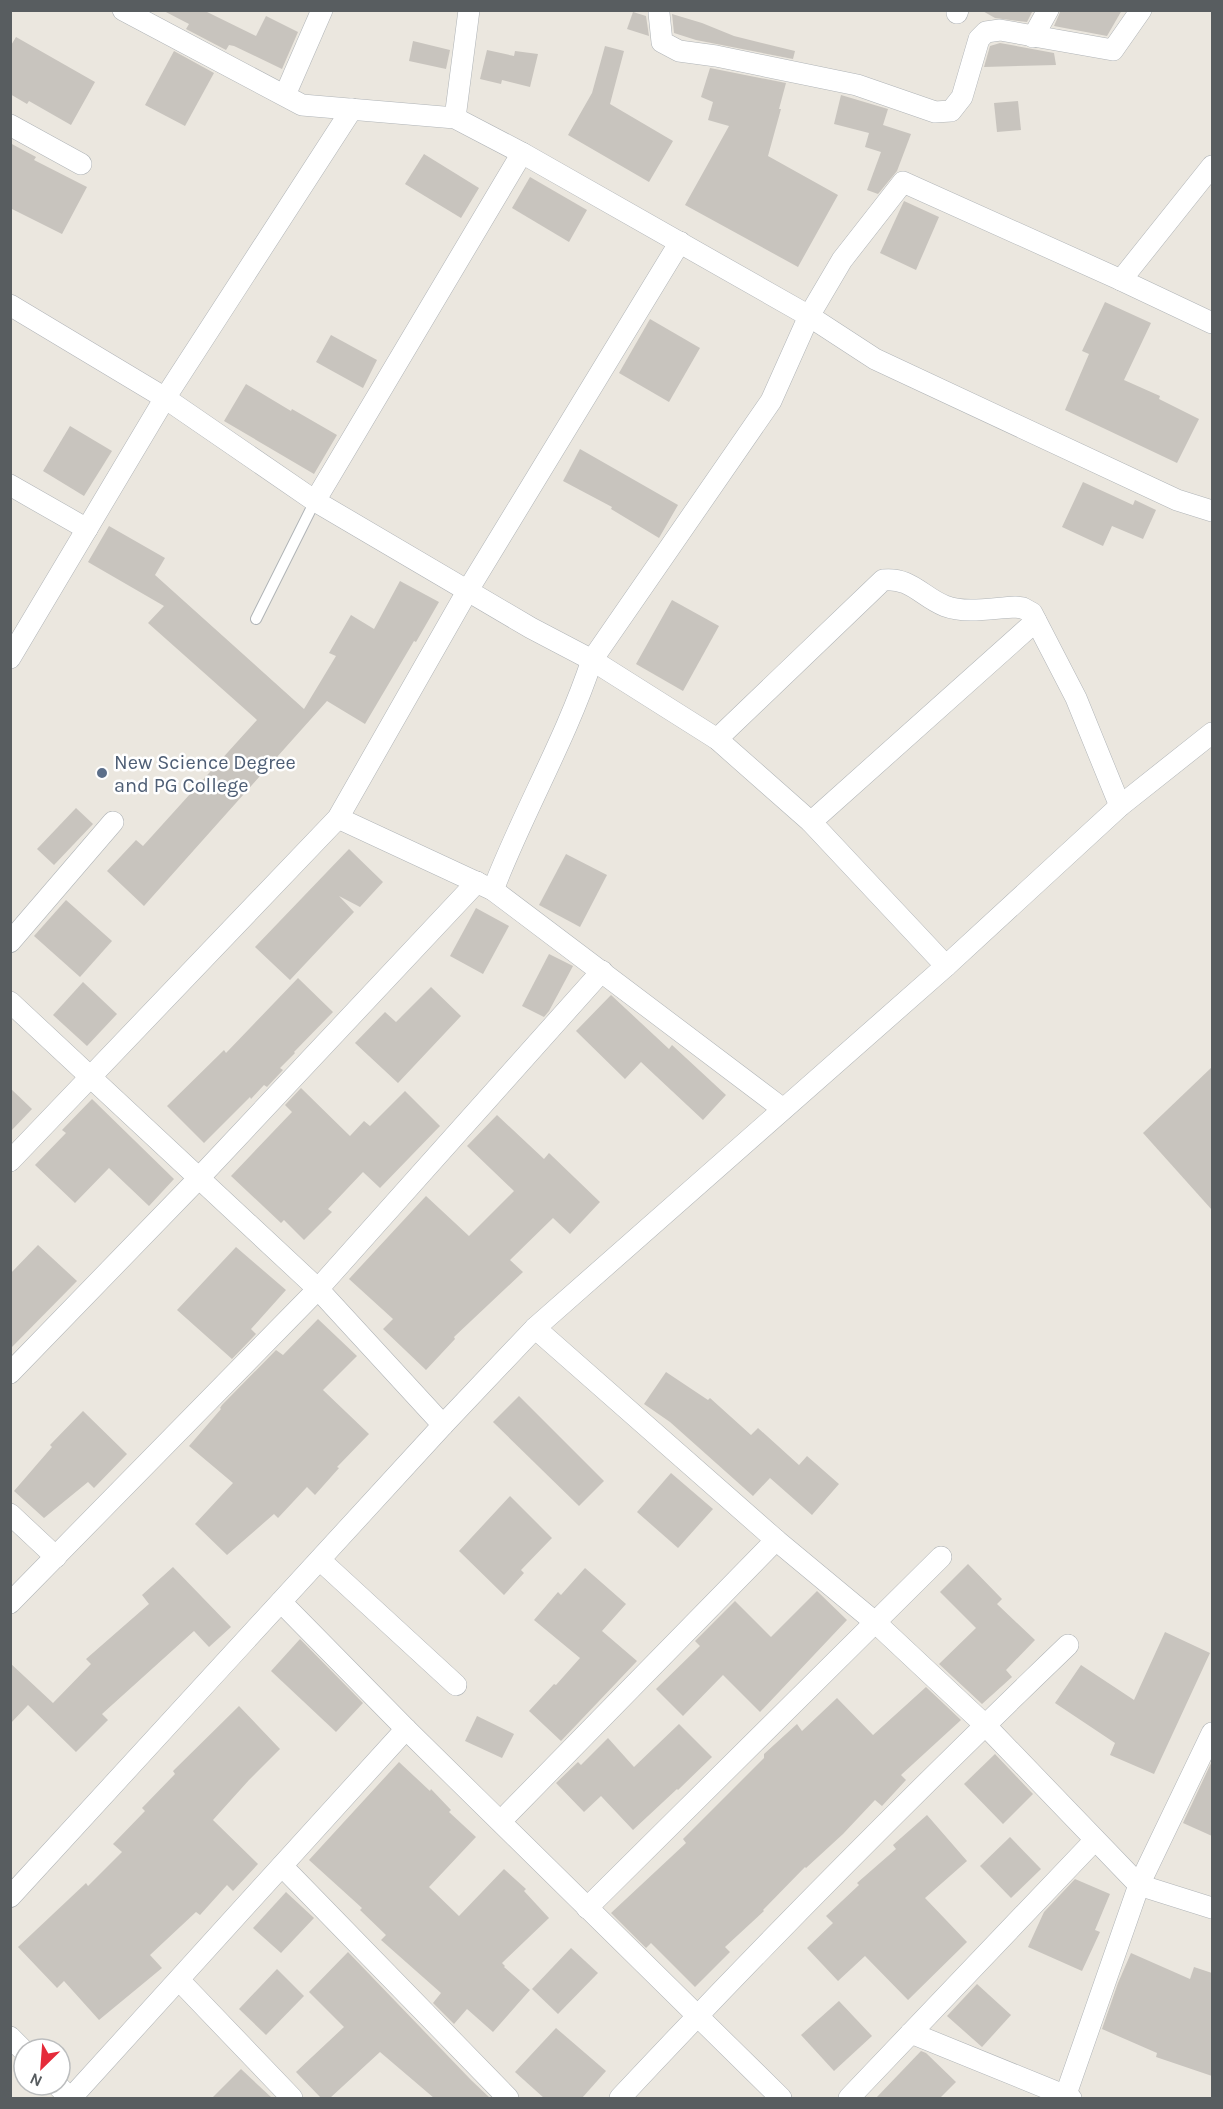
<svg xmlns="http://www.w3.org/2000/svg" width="1223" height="2109" font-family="Karla,sans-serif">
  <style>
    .building { fill: #c8c4be }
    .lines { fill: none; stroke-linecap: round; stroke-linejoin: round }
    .service-casing { stroke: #b0b4b7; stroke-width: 12 }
    .minor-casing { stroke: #b0b4b7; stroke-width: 22 }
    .service { stroke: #fff; stroke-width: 10 }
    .minor { stroke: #fff; stroke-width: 21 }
    .service-dot { fill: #5c6f8a; stroke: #fff; stroke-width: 2 }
    .labels { text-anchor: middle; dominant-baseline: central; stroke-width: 5; stroke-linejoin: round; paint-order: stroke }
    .service-label { font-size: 20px; fill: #4e5e75; stroke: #fff; text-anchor: start }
  </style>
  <rect width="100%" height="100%" fill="#ebe7df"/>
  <g class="building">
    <path d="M162 10H203L256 36 266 16 298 32 282 69 234 46 229 45 226 50 186 29 189 24Z"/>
    <path d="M981 10H1033L1027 22 995 18Z"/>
    <path d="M1061 10H1122L1107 36 1054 26Z"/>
    <path d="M633 12 646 16 649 36 627 29Z"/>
    <path d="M672 14 702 23 734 36 795 51 793 59 696 40 674 33Z"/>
    <path d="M16 37 95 82 71 125 29 101 27 104 10 94V47Z"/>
    <path d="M413 41 450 50 446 69 409 61Z"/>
    <path d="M1000 43 1054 53 1056 65 984 67 990 46Z"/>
    <path d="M605 46 624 51 610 104 673 141 649 182 568 135 592 93Z"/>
    <path d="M487 50 514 56 515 51 538 54 530 87 502 80 501 84 480 79Z"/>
    <path d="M174 51 214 73 185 126 145 105Z"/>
    <path d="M710 68 786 83 779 109H781L768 156 838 195 798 267 685 205 729 126 708 120 713 102 701 97Z"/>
    <path d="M841 95 888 109 883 125 911 134 897 171 878 194 867 190 881 152 865 147 869 133 834 124Z"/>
    <path d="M1018 101 1021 130 997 132 994 103Z"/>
    <path d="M10 143 36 157 34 160 87 187 62 234 10 208Z"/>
    <path d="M424 154 479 188 461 218 405 184Z"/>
    <path d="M530 177 587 210 569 242 512 208Z"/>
    <path d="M904 201 939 217 916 270 880 253Z"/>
    <path d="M1105 302 1151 323 1124 380 1160 396 1159 399 1199 419 1177 463 1065 410 1089 354 1082 351Z"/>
    <path d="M650 319 700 348 669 402 619 373Z"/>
    <path d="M331 335 377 360 363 388 316 362Z"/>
    <path d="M246 384 291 411 292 409 337 435 314 474 224 421Z"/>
    <path d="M70 426 112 451 84 496 43 471Z"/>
    <path d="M580 449 678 505 659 538 611 509 612 507 563 481Z"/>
    <path d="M1083 482 1133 505 1135 500 1156 510 1143 539 1112 526 1103 546 1062 527Z"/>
    <path d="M109 526 165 558 155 575 304 709 336 656 329 653 351 615 374 629 400 581 439 602 416 642 414 641 365 724 327 701 144 906 107 871 136 840 143 846 257 720 148 623 164 606 88 562Z"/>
    <path d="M672 600 719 626 683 691 636 664Z"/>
    <path d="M76 808 93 824 54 865 37 849Z"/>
    <path d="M349 849 383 882 360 907 339 896 354 912 290 980 255 947Z"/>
    <path d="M566 854 607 875 580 927 539 905Z"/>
    <path d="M66 900 112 941 80 977 34 936Z"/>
    <path d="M476 908 509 926 483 974 450 956Z"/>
    <path d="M549 954 573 966 549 1011 544 1017 522 1006Z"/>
    <path d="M298 978 333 1012 294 1052 295 1053 280 1068 283 1070 267 1087 264 1085 251 1099 250 1097 204 1143 167 1106 224 1050 226 1053Z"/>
    <path d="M83 982 117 1014 87 1046 53 1015Z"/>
    <path d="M431 987 461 1016 398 1083 355 1043 385 1012 396 1022Z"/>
    <path d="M611 995 669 1049 672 1045 726 1095 703 1120 641 1062 625 1079 576 1031Z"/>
    <path d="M1212 1067V1210L1143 1133Z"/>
    <path d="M10 1088 32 1109 10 1132Z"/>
    <path d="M301 1088 350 1136 364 1121 370 1126 405 1091 440 1126 380 1188 363 1172 328 1209 332 1212 304 1240 284 1220 281 1223 231 1176 292 1112 285 1105Z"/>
    <path d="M92 1099 174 1179 149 1206 109 1168 75 1203 35 1165 66 1133 62 1130Z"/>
    <path d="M497 1115 544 1159 549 1153 600 1202 570 1234 553 1218 510 1260 523 1272 454 1337 455 1339 426 1370 383 1329 393 1319 349 1279 426 1196 469 1236 514 1191 467 1146Z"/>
    <path d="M38 1245 77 1281 10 1349V1274Z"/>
    <path d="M236 1247 286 1290 251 1329 256 1334 232 1359 177 1310Z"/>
    <path d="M318 1319 357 1356 323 1390 369 1434 337 1467 339 1468 315 1495 307 1487 278 1518 274 1514 227 1555 195 1524 233 1483 189 1446 221 1409 220 1408 222 1405 276 1350 283 1355Z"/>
    <path d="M666 1372 708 1400 710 1398 751 1435 758 1428 799 1465 807 1456 839 1484 812 1515 770 1478 753 1496 670 1422 644 1404Z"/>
    <path d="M519 1396 604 1481 579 1506 493 1422Z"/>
    <path d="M83 1411 127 1454 94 1488 88 1482 44 1518 14 1491 52 1447 50 1445Z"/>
    <path d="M671 1473 713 1509 678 1548 637 1512Z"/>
    <path d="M510 1496 552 1538 521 1570 524 1573 504 1595 459 1551Z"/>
    <path d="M968 1564 1002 1599 997 1604 1035 1640 1006 1670 1012 1677 982 1704 939 1664 976 1628 940 1592Z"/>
    <path d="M173 1567 231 1627 209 1647 194 1631 102 1714 108 1720 76 1752 28 1705 10 1724V1663L53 1703 91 1664 86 1659 149 1604 142 1595Z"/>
    <path d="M585 1568 626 1604 602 1631 637 1661 561 1741 529 1711 554 1684 556 1685 580 1658 534 1620 558 1592 561 1595Z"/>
    <path d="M817 1591 847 1620 760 1712 723 1675 683 1716 656 1689 700 1646 695 1641 735 1601 771 1637Z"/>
    <path d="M1165 1632 1210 1653 1154 1774 1110 1755 1115 1743 1055 1703 1081 1665 1134 1700Z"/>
    <path d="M300 1639 363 1703 336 1732 271 1671Z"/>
    <path d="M926 1687 961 1720 901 1775 906 1780 882 1806 875 1800 843 1834 806 1868 805 1867 763 1910 764 1911 725 1947 730 1952 695 1987 651 1943 646 1948 611 1913 686 1843 683 1839 764 1758V1754L797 1724 802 1731 837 1698 873 1735Z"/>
    <path d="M239 1706 280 1749 249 1780 213 1820 258 1864 233 1891 227 1885 200 1915 196 1912 150 1955 162 1968 99 2020 64 1981 57 1988 18 1947 86 1883 88 1886 122 1852 113 1844 145 1811 142 1808 175 1774 173 1771Z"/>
    <path d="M477 1716 514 1734 502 1758 465 1741Z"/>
    <path d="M679 1724 712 1757 678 1790 677 1789 633 1830 601 1796 584 1812 556 1783 578 1762 581 1765 608 1738 634 1767Z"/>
    <path d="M995 1754 1033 1794 1003 1824 964 1784Z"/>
    <path d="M1212 1761V1836L1183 1823Z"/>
    <path d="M399 1762 430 1791 431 1789 451 1810 449 1812 476 1837 429 1887 459 1916 504 1869 526 1889 524 1891 549 1918 502 1963 505 1966 504 1967 530 1990 493 2032 467 2009 454 2024 433 2003 441 1993 381 1940 386 1935 360 1910 362 1908 309 1860Z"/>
    <path d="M927 1815 967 1861 925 1898 967 1942 908 2000 865 1956 838 1981 807 1948 833 1923 826 1916 859 1885 857 1883 896 1849 893 1845Z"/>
    <path d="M1010 1837 1041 1869 1011 1898 980 1866Z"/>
    <path d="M1075 1879 1110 1894 1095 1930 1100 1932 1082 1971 1028 1947 1044 1912Z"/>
    <path d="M286 1892 314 1918 281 1953 253 1928Z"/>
    <path d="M571 1948 598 1973 558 2014 532 1989Z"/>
    <path d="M348 1952 471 2080 490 2098H434L380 2052 330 2098H321L296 2072 344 2027 309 1992Z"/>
    <path d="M1131 1953 1190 1979 1194 1967 1212 1973V2076L1156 2057 1157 2053 1102 2029 1118 1983Z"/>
    <path d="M277 1969 304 1996 266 2035 239 2009Z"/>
    <path d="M977 1984 1011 2015 982 2047 947 2016Z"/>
    <path d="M839 2001 872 2036 834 2071 801 2035Z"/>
    <path d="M556 2028 606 2071 582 2098H544L515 2072Z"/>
    <path d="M921 2051 926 2053 956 2082 940 2098H876Z"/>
    <path d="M241 2069 272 2098H212Z"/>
  </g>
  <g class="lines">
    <defs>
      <path id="service" d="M256 619 315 501"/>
      <g id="minor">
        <path d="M123 10 302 105 455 118 522 153 809 316 875 359 1177 500 1212 511"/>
        <path d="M659 13 662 42 679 51 716 56 857 85 935 112 951 111 962 97 979 39 986 32 1000 30 1113 50 1141 10"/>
        <path d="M957 13 958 10"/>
        <path d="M1033 37 1048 10"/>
        <path d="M285 95 322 10"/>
        <path d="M455 118 469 10"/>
        <path d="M10 125 81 164"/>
        <path d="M1212 166 1121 280 1212 323"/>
        <path d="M10 305 165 398 315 501 531 628 592 660 717 739 811 822 946 966"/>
        <path d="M10 485 87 529"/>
        <path d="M315 501 522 153"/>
        <path d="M10 658 165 398 352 109"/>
        <path d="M717 739 883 580C911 577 922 597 945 606 966 614 993 608 1015 607L1023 608 1032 613 1076 698 1120 806"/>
        <path d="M338 818 493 890 783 1109"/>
        <path d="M811 822 1036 621"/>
        <path d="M493 890C523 812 566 739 592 660L771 401 809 316 842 260 903 182 1121 280"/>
        <path d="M10 942 113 822"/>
        <path d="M10 1002 318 1289 443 1425"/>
        <path d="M10 1161 338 818 468 590 680 242"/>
        <path d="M535 1328 776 1540 876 1623 985 1725 1139 1885 1212 1908"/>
        <path d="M10 1373 199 1178 477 882"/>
        <path d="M10 1514 56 1557"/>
        <path d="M320 1560 456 1685"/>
        <path d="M281 1602 406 1729 781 2098"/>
        <path d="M10 1603 318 1289 602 971"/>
        <path d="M501 1821 776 1540"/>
        <path d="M282 1866 508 2098"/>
        <path d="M10 1897 443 1425 535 1328 946 966 1120 806 1212 733"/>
        <path d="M587 1908 941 1557"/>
        <path d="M179 1980 292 2098"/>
        <path d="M911 2033 1071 2098"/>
        <path d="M10 2037 24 2051"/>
        <path d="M57 2085 70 2098"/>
        <path d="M1065 2097 1139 1885 1212 1733"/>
        <path d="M71 2098 406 1729"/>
        <path d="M620 2098C765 1943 915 1792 1068 1645"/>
        <path d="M849 2098 1095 1840"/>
      </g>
    </defs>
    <use href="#service" class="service-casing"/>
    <use href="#minor" class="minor-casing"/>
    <use href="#service" class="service"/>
    <use href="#minor" class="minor"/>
  </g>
  <circle class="service-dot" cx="102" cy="773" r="6"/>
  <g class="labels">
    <g class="service-label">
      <text x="114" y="762">New Science Degree<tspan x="114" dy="23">and PG College</tspan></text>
    </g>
  </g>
  <rect width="1223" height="2109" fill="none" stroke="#585d60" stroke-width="24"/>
  <g transform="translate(42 2067) rotate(205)"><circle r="28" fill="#ffffff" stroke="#bcbebf" stroke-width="1.5"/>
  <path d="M0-4.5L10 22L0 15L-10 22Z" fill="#e52b3a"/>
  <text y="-9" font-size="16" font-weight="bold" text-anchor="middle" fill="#585d60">N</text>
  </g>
</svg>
